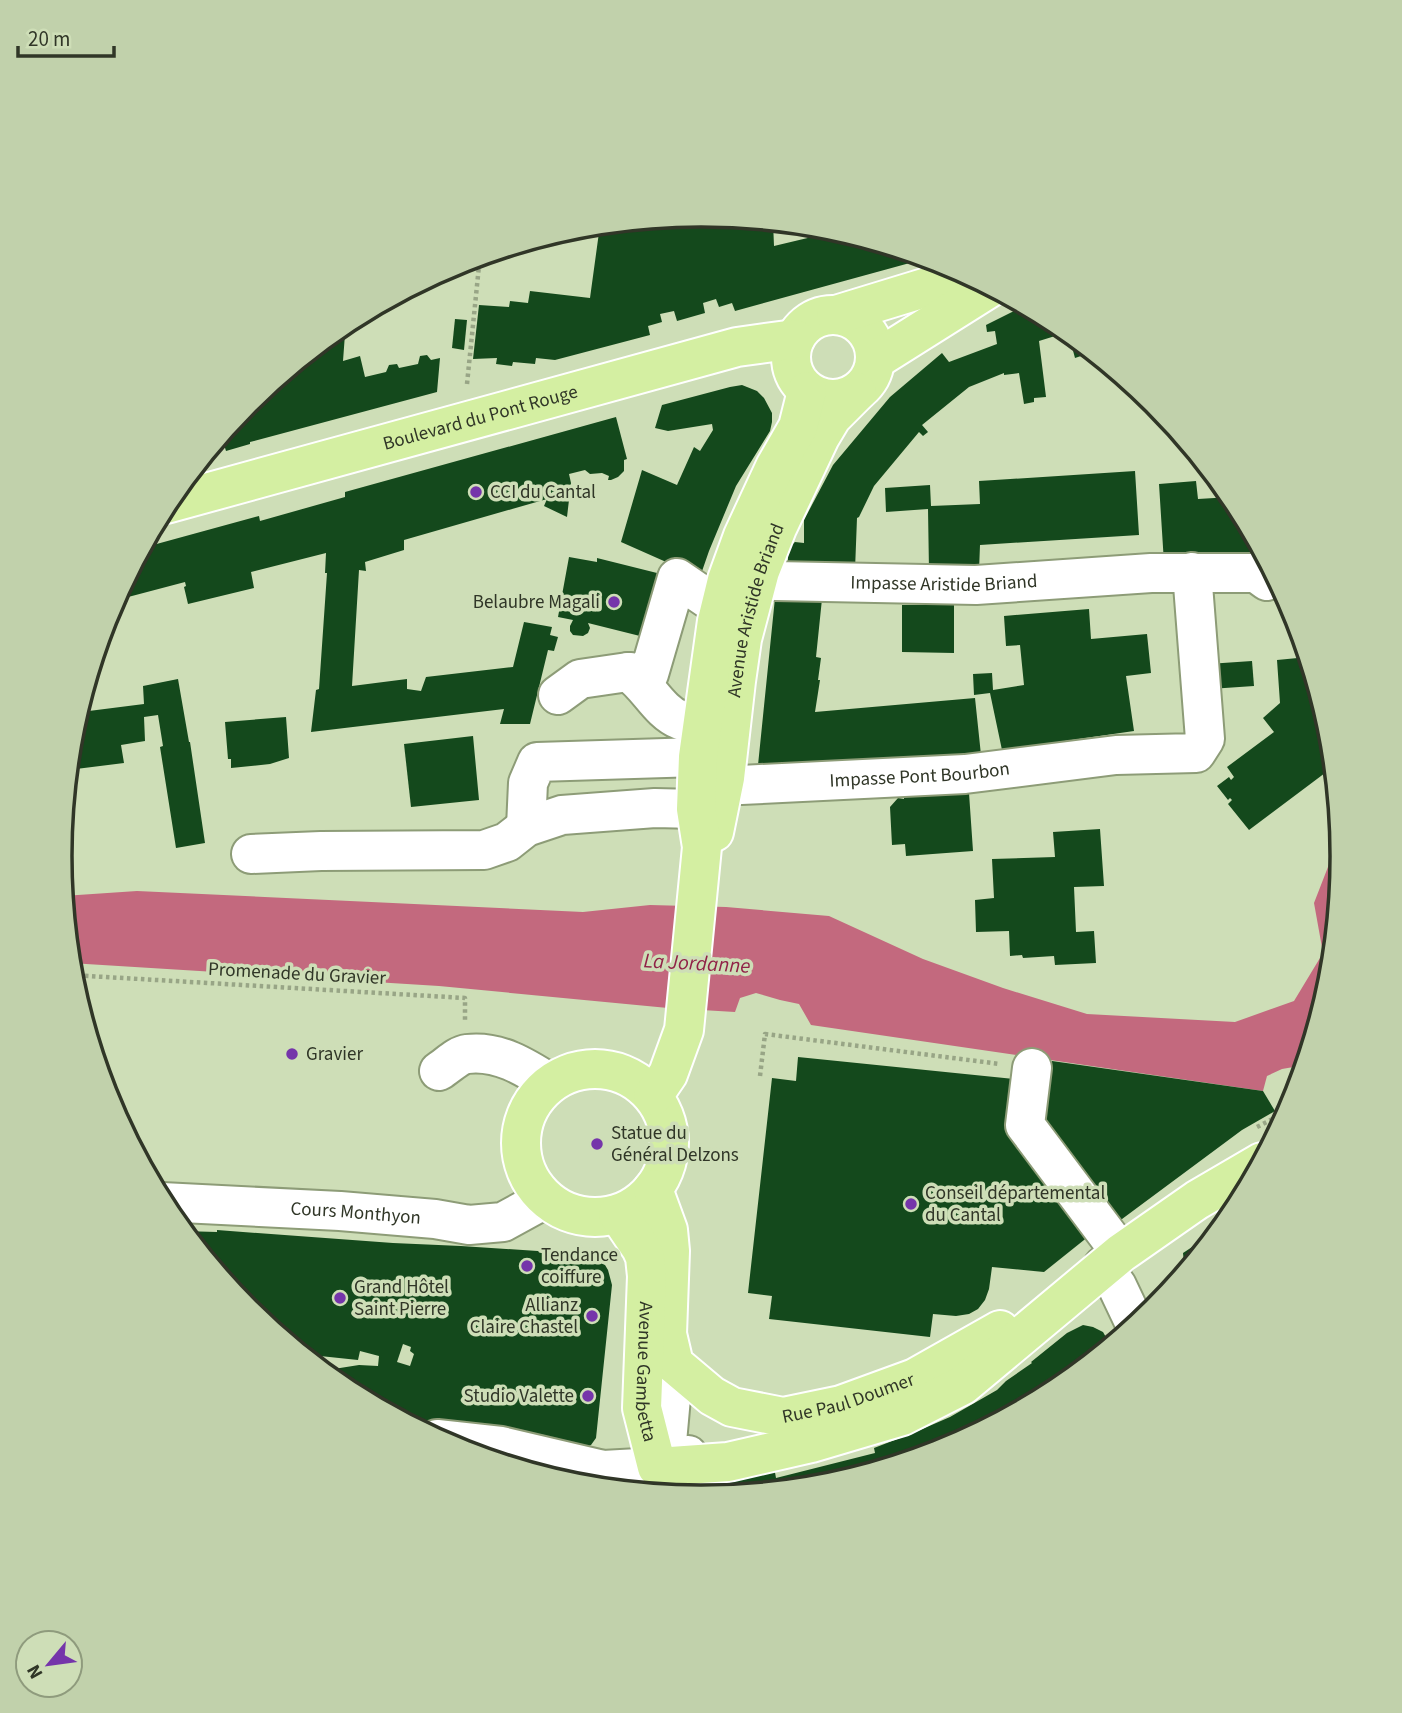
<svg xmlns="http://www.w3.org/2000/svg" width="1402" height="1713" font-family="'Source Sans 3',sans-serif">
  <style>
    .water { fill: #c3697e }
    .building { fill: #14491c; fill-rule: evenodd }
    .lines { fill: none; stroke-linecap: round; stroke-linejoin: round }
    .minor-casing { stroke: #8d9c77; stroke-width: 42 }
    .major-casing { stroke: #fff; stroke-width: 42 }
    .path { stroke: #98a586; stroke-width: 4.5; stroke-dasharray: 3.5 3.5; stroke-linecap: butt }
    .minor { stroke: #fff; stroke-width: 38 }
    .major { stroke: #d4efa2; stroke-width: 38 }
    .poi-dot { fill: #7535aa; stroke: #cedeb7; stroke-width: 2.5 }
    .labels { text-anchor: middle; dominant-baseline: central; stroke-width: 7; stroke-linejoin: round; paint-order: stroke }
    .street-label { font-size: 19px; fill: #303627; stroke: #cedeb7 }
    .poi-label { font-size: 19px; fill: #303627; stroke: #cedeb7; text-anchor: start }
    .water-label { font-size: 21px; font-style: italic; fill: #902247; stroke: #cedeb7 }
    .rim { fill: none; stroke: #303627; stroke-width: 3.5 }
  </style>
  <rect width="100%" height="100%" fill="#cedeb7"/>
  <path class="water" d="M1340 836 1342 857 1330 982 1305 1065 1282 1069 1267 1076 1263 1091 811 1025 799 1004 780 1000 756 993 740 998 735 1012 668 1008 439 986 70 963 63 896 137 891 583 912 650 905 726 907 829 916 923 959 1003 988 1087 1014 1235 1022 1294 1001 1323 953 1314 903Z"/>
  <g class="building">
    <path d="M701 215 773 222 774 246 837 231 928 258 735 311 732 303 719 307 716 299 703 303 705 313 677 321 674 311 660 314 662 322 648 326 650 335 555 360 536 358 535 364 513 362 512 366 496 364 497 358 473 359 479 305 509 307 510 301 528 303 530 291 590 298 600 225Z"/>
    <path d="M1026 306 1058 323 1093 352 1075 358 1068 332 1039 341 1046 397 1034 398V402L1024 404 1019 373 1004 375V373L969 387 922 425 928 432 923 436 919 432 874 486 859 517 857 518 855 570 788 563V548L795 542 804 543V520L833 465 890 397 942 353 949 362 997 344 995 331 987 332 986 325 1018 309Z"/>
    <path d="M455 319 467 320 464 350 452 348Z"/>
    <path d="M345 334 343 361 360 356 365 377 386 372 389 365 397 364 399 368 418 364 420 356 427 355 431 360 440 358 437 392 250 442V444L226 451 221 435 248 403 314 348 320 346V344L324 340Z"/>
    <path d="M742 385 757 391 764 398 772 413V422L770 431 736 486 709 551 700 577 621 542 642 470 677 485 694 447 700 451 713 430 712 424 668 431 655 428 662 405 730 387Z"/>
    <path d="M616 417 627 459 624 460V471L618 477 611 480H608L609 476 602 473 590 474 585 470 569 474 571 483 567 517 544 506 547 499 404 540V550L365 562 366 571 359 570 352 686 407 679V689L421 691 426 677 513 667 524 622 552 627 550 635 558 637 554 651 548 650 530 724H500L504 709 311 732 316 690 319 689 327 573H325L326 553 251 572 254 588 188 604 184 587 186 586 185 582 113 601 142 548 259 516 260 521 345 497V492Z"/>
    <path d="M1135 471 1139 535 980 545 979 571H929L928 509 886 512 885 488 930 485 931 506 980 504 979 481Z"/>
    <path d="M1196 481 1198 499 1231 497 1262 552 1192 557 1164 563 1159 484Z"/>
    <path d="M569 557 597 562V558L657 573 644 637 588 623 590 628 588 633 583 636 573 635 570 631V626L573 620 558 617Z"/>
    <path d="M775 598 822 599 816 657 821 658 818 680H820L815 712 975 698 981 755 757 775Z"/>
    <path d="M111 605 116 622 104 625 108 611Z"/>
    <path d="M902 605H954V653L902 652Z"/>
    <path d="M1089 609 1091 639 1147 634 1151 673 1126 676 1134 731 1002 750 990 693 974 695 973 674 992 673 993 690 1024 685 1020 645 1006 646 1004 616Z"/>
    <path d="M1308 657 1330 732 1334 775 1325 773 1249 830 1228 804 1232 800 1230 798 1228 800 1217 786 1229 777 1231 780 1234 777 1227 767 1274 732 1263 718 1280 703 1277 660Z"/>
    <path d="M1252 661 1254 686 1210 689 1208 664Z"/>
    <path d="M178 679 189 742H190L205 843 176 848 160 747 163 746 158 715 144 717 145 741 121 745 124 763 68 770 72 731 75 722 82 721 81 712 144 704 143 686Z"/>
    <path d="M286 717 289 758 270 764 231 768V759H228L225 722Z"/>
    <path d="M473 736 479 800 411 807 404 744Z"/>
    <path d="M969 793 973 851 906 856 905 844 892 845 890 807 898 798 904 799V796Z"/>
    <path d="M1100 829 1104 886 1074 887 1076 932 1094 931 1096 963 1055 965 1054 956 1023 958 1022 955 1010 956 1009 931 976 932 975 900 994 898 992 859 1055 857 1053 832Z"/>
    <path d="M798 1057 1014 1079 1089 1236 1044 1272 992 1267 989 1289 985 1300 978 1309 969 1314 956 1316 933 1314 930 1337 769 1319 772 1296 748 1293 772 1078 796 1081Z"/>
    <path d="M1052 1061 1263 1091 1275 1111 1242 1130 1118 1222 1042 1120Z"/>
    <path d="M1243 1197 1234 1213 1226 1223 1223 1216 1221 1217 1219 1214Z"/>
    <path d="M1221 1228H1222L1185 1274 1183 1253Z"/>
    <path d="M217 1230 393 1243 461 1246 582 1254 594 1258 605 1265 608 1270 612 1285 596 1438 591 1445 587 1447 399 1419 344 1390 321 1371 359 1365 378 1366 379 1356 360 1351 358 1360 301 1354 247 1310 182 1231 217 1232ZM403 1344 411 1347 410 1351 414 1354 410 1366 397 1362Z"/>
    <path d="M1083 1325 1093 1327 1103 1332 1111 1346 1057 1390 946 1449 826 1486 700 1498 704 1485 774 1467 776 1478 875 1453 874 1448 913 1433 950 1417 997 1390 1006 1381 1032 1363 1031 1362 1067 1333Z"/>
  </g>
  <g class="lines">
    <defs>
      <g id="minor">
        <path id="s1" d="M760 571 775 581 976 585 1151 573H1256L1267 581"/>
        <path d="M628 672C648 685 658 711 680 720 686 723 695 723 703 724"/>
        <path d="M558 695 580 679 628 672 649 674 677 578 721 608"/>
        <path id="s2" d="M724 783 741 785 965 774 1116 755 1196 753 1205 739 1192 572"/>
        <path d="M526 827 528 783 537 762 698 757"/>
        <path d="M251 854 321 851 484 850 507 842 526 827 562 815 655 808 696 809"/>
        <path d="M1032 1068 1025 1125 1121 1253"/>
        <path d="M439 1071C447 1066 458 1055 467 1054 498 1050 525 1067 550 1083"/>
        <path id="s3" d="M162 1202 340 1211 435 1219 469 1225 503 1222 545 1199"/>
        <path d="M1103 1266 1117 1286 1136 1326"/>
        <path d="M437 1439 501 1446 603 1470 657 1467 688 1455"/>
        <path d="M654 1484 657 1467 667 1442 674 1364"/>
      </g>
      <g id="major">
        <circle cx="833" cy="357" r="42"/>
        <path d="M836 315 957 278 970 276"/>
        <path d="M875 360 991 287"/>
        <path id="s4" d="M166 504 737 347 795 339"/>
        <path id="s5" d="M714 832 725 778 736 681 742 639 760 571 777 528 820 437 832 417 857 392"/>
        <circle cx="595" cy="1143" r="74"/>
        <path d="M653 1096 668 1074 684 1030 702 847 696 809 698 757 717 621 727 580 743 536 775 467 798 427 807 391"/>
        <path id="s6" d="M653 1189 668 1230 670 1251 667 1334 674 1364 712 1396 732 1407 783 1417 841 1405 915 1378 1000 1330"/>
        <path id="s7" d="M618 1214 641 1248 645 1257 647 1276 642 1408 657 1467 728 1462 811 1443 902 1416 963 1385 1121 1253 1197 1200 1262 1162"/>
      </g>
    </defs>
    <use href="#minor" class="minor-casing"/>
    <use href="#major" class="major-casing"/>
    <g class="path">
      <path d="M467 384 480 256"/>
      <path d="M71 975 465 998V1021"/>
      <path d="M760 1076 765 1034 1000 1064"/>
      <path d="M1257 1127 1290 1110"/>
    </g>
    <use href="#minor" class="minor"/>
    <use href="#major" class="major"/>
  </g>
  <g class="poi-dot">
    <circle cx="476" cy="492" r="7"/>
    <circle cx="614" cy="602" r="7"/>
    <circle cx="292" cy="1054" r="7"/>
    <circle cx="597" cy="1144" r="7"/>
    <circle cx="911" cy="1204" r="7"/>
    <circle cx="527" cy="1266" r="7"/>
    <circle cx="340" cy="1298" r="7"/>
    <circle cx="592" cy="1316" r="7"/>
    <circle cx="588" cy="1396" r="7"/>
  </g>
  <g class="labels">
    <g class="street-label">
      <text stroke="none"><textPath href="#s4" startOffset="326">Boulevard du Pont Rouge</textPath></text>
      <text stroke="none"><textPath href="#s1" startOffset="187">Impasse Aristide Briand</textPath></text>
      <text stroke="none"><textPath href="#s5" startOffset="226">Avenue Aristide Briand</textPath></text>
      <text stroke="none"><textPath href="#s2" startOffset="196">Impasse Pont Bourbon</textPath></text>
      <text transform="translate(297 974) rotate(3)">Promenade du Gravier</text>
      <text stroke="none"><textPath href="#s3" startOffset="194">Cours Monthyon</textPath></text>
      <text stroke="none"><textPath href="#s7" startOffset="166">Avenue Gambetta</textPath></text>
      <text stroke="none"><textPath href="#s6" startOffset="371">Rue Paul Doumer</textPath></text>
    </g>
    <g class="poi-label">
      <text x="490" y="492">CCI du Cantal</text>
      <text x="600" y="602" text-anchor="end">Belaubre Magali</text>
      <text x="306" y="1054">Gravier</text>
      <text x="611" y="1133">Statue du<tspan x="611" dy="22">Général Delzons</tspan></text>
      <text x="925" y="1193">Conseil départemental<tspan x="925" dy="22">du Cantal</tspan></text>
      <text x="541" y="1255">Tendance<tspan x="541" dy="22">coiffure</tspan></text>
      <text x="354" y="1287">Grand Hôtel<tspan x="354" dy="22">Saint Pierre</tspan></text>
      <text x="578" y="1305" text-anchor="end">Allianz<tspan x="578" dy="22">Claire Chastel</tspan></text>
      <text x="574" y="1396" text-anchor="end">Studio Valette</text>
    </g>
    <g class="water-label">
      <text transform="translate(697 963) rotate(3)">La Jordanne</text>
    </g>
  </g>
  <path d="M0 0H1402V1713H0ZM72 856a629 629 0 1 1 1258 0a629 629 0 1 1-1258 0Z" fill="#c1d1ab" fill-rule="evenodd"/>
  <path class="rim" d="M72 856a629 629 0 1 1 1258 0a629 629 0 1 1-1258 0Z"/>
  <g transform="translate(49 1664) rotate(241)"><circle r="33" fill="#cedeb7" stroke="#8f9b7d" stroke-width="2"/>
  <path d="M0-5L12 26L0 18L-12 26Z" fill="#7535aa"/>
  <text y="-10" font-size="19" font-weight="bold" text-anchor="middle" fill="#303627">N</text>
  </g>
  <path d="M18 46v10h96v-10" fill="none" stroke="#303627" stroke-width="3.5"/>
  <text x="28" y="46" font-size="21" fill="#303627" stroke="#cedeb7" stroke-width="5" paint-order="stroke">20 m</text>
</svg>
